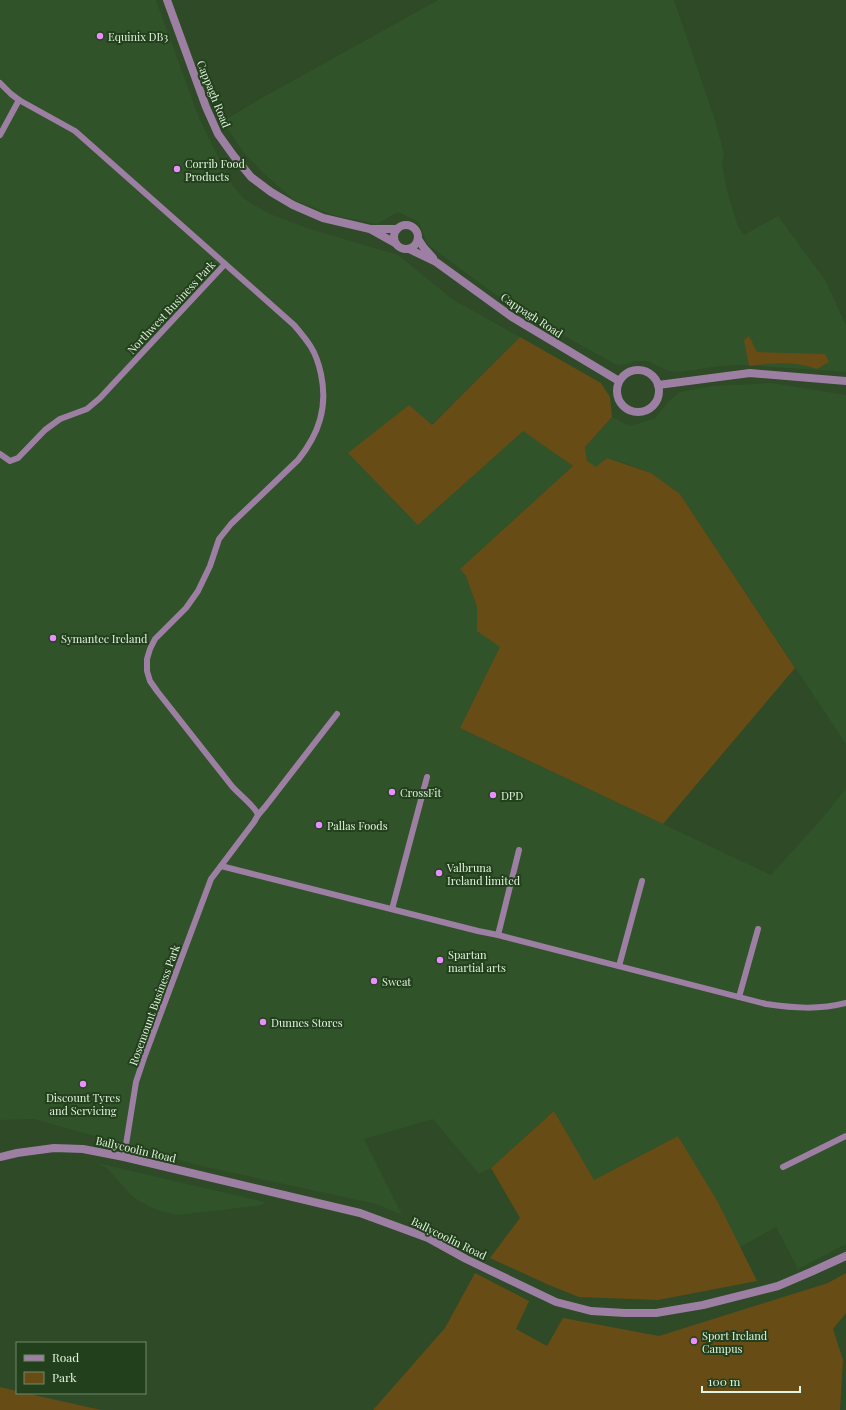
<svg xmlns="http://www.w3.org/2000/svg" width="846" height="1410" font-family="'Playfair Display',serif">
  <style>
    .built { fill: #315329 }
    .green { fill: #684c16 }
    .lines { fill: none; stroke-linecap: round; stroke-linejoin: round }
    .minor { stroke: #9d7fa4; stroke-width: 6 }
    .tertiary { stroke: #9d7fa4; stroke-width: 8 }
    .poi-dot { fill: #e98efe; stroke: #23401d; stroke-width: 1.5 }
    .labels { text-anchor: middle; dominant-baseline: central; stroke-width: 4; stroke-linejoin: round; paint-order: stroke }
    .poi-label { font-size: 11px; fill: #e2f4de; stroke: #23401d; text-anchor: start }
    .street-label { font-size: 11px; fill: #e2f4de; stroke: #23401d }
  </style>
  <rect width="100%" height="100%" fill="#2e4a27"/>
  <g class="built">
    <path d="M0 0H156L199 118 231 183 244 199 268 213 307 228 398 255 452 299 520 337 431 425 418 525 523 430 573 466 461 569 466 576 477 607 478 631 501 647 460 728 771 875 825 815 846 788V1244L798 1269 776 1227 740 1247 718 1202 678 1136 594 1180 554 1111 491 1168 479 1174 433 1119 364 1139 402 1215 376 1204 197 1165 34 1119 0 1120Z"/>
    <path d="M438 0H674L715 120 724 154 722 165 728 195 738 226 744 235 778 216 825 280 846 325V372L744 365 721 366 679 372 669 371 647 361H635L627 364 620 365 613 363 511 306 427 244 419 222 398 212 377 224 333 215 294 200 262 172 243 152 223 121 258 100Z"/>
    <path d="M772 383 846 395V744L680 494 651 473 624 463 607 458 596 468 587 461 585 447 612 417 630 426 654 419 670 400 680 392 712 386Z"/>
    <path d="M97 1163 106 1165 265 1202 262 1205 179 1215 169 1213 157 1210 139 1201 131 1195 107 1168Z"/>
  </g>
  <g class="green">
    <path d="M749 336 757 352 825 354 829 362 817 369C794 361 772 363 749 366L744 340Z"/>
    <path d="M520 337 601 383 610 397 612 417 585 447 587 461 596 467 607 458 651 473 680 494 795 668 663 824 460 728 500 647 477 631V607L466 576 460 569 573 466 523 431 418 525 348 453 409 405 432 425Z"/>
    <path d="M554 1111 594 1180 678 1136 718 1202 757 1281 658 1300 579 1297 549 1285 490 1258 520 1218 491 1168Z"/>
    <path d="M475 1273 529 1301 516 1329 547 1346 563 1318 659 1336 828 1283 846 1273V1313L833 1329 843 1360 840 1410H373L445 1328Z"/>
    <path d="M0 1387 17 1391V1393H25L101 1410H0Z"/>
  </g>
  <g class="lines">
    <g class="minor">
      <path d="M0 83 11 94 19 100 75 131 294 325C300 332 306 339 311 347 316 355 319 365 321 374 328 407 319 434 298 460L231 524 219 539 210 566 198 591 186 608 155 639 150 649 147 659V671L150 681 157 691 231 785C237 793 256 807 258 815"/>
      <path d="M0 135 19 100"/>
      <path d="M0 454 10 461 18 458 45 430 60 419 87 409 100 398 225 264"/>
      <path d="M221 866 478 931 498 935 766 1004C793 1008 819 1010 846 1003"/>
      <path d="M392 909 427 777"/>
      <path d="M498 935 519 850"/>
      <path d="M619 966 642 881"/>
      <path d="M739 997 758 929"/>
      <path d="M124 1157 136 1082 144 1058 211 879 254 822 258 815 265 807 337 714"/>
      <path d="M783 1167 846 1136"/>
    </g>
    <g class="tertiary">
      <path d="M167 0 206 107 218 134 233 155 251 177 271 192 293 205 323 218 370 229 395 243"/>
      <circle cx="406" cy="237" r="12"/>
      <path d="M371 229H397"/>
      <path d="M418 239 424 248 433 258"/>
      <path d="M409 249 436 262 512 317 619 381"/>
      <circle cx="638" cy="391" r="21"/>
      <path d="M658 385 750 373 846 381"/>
      <path d="M0 1157 17 1153 54 1148 83 1149 124 1157 360 1213 428 1238 466 1259 556 1302 591 1311 625 1313H656L703 1305 778 1286 813 1271 846 1256"/>
    </g>
  </g>
  <g class="poi-dot">
    <circle cx="100" cy="36" r="4"/>
    <circle cx="177" cy="169" r="4"/>
    <circle cx="53" cy="638" r="4"/>
    <circle cx="392" cy="792" r="4"/>
    <circle cx="493" cy="795" r="4"/>
    <circle cx="319" cy="825" r="4"/>
    <circle cx="439" cy="873" r="4"/>
    <circle cx="440" cy="960" r="4"/>
    <circle cx="374" cy="981" r="4"/>
    <circle cx="263" cy="1022" r="4"/>
    <circle cx="83" cy="1084" r="4"/>
    <circle cx="694" cy="1341" r="4"/>
  </g>
  <g class="labels">
    <g class="poi-label">
      <text x="108" y="36">Equinix DB3</text>
      <text x="185" y="163">Corrib Food<tspan x="185" dy="13">Products</tspan></text>
      <text x="61" y="638">Symantec Ireland</text>
      <text x="400" y="792">CrossFit</text>
      <text x="501" y="795">DPD</text>
      <text x="327" y="825">Pallas Foods</text>
      <text x="447" y="867">Valbruna<tspan x="447" dy="13">Ireland limited</tspan></text>
      <text x="448" y="954">Spartan<tspan x="448" dy="13">martial arts</tspan></text>
      <text x="382" y="981">Sweat</text>
      <text x="271" y="1022">Dunnes Stores</text>
      <text x="83" y="1097" text-anchor="middle">Discount Tyres<tspan x="83" dy="13">and Servicing</tspan></text>
      <text x="702" y="1335">Sport Ireland<tspan x="702" dy="13">Campus</tspan></text>
    </g>
    <g class="street-label">
      <text transform="translate(214 94) rotate(68)">Cappagh Road</text>
      <text transform="translate(171 307) rotate(-47)">Northwest Business Park</text>
      <text transform="translate(532 315) rotate(33)">Cappagh Road</text>
      <text transform="translate(154 1005) rotate(-70)">Rosemount Business Park</text>
      <text transform="translate(136 1149) rotate(13)">Ballycoolin Road</text>
      <text transform="translate(449 1238) rotate(26)">Ballycoolin Road</text>
    </g>
  </g>
  <rect x="16" y="1342" width="130" height="52" fill="#23401d" stroke="#6f886a"/>
  <rect x="24" y="1355" width="20" height="6" fill="#9d7fa4" stroke="#6f886a"/>
  <text x="52" y="1362" font-size="12" fill="#e2f4de">Road</text>
  <rect x="24" y="1372" width="20" height="12" fill="#684c16" stroke="#6f886a"/>
  <text x="52" y="1382" font-size="12" fill="#e2f4de">Park</text>
  <path d="M702 1386v6h98v-6" fill="none" stroke="#e2f4de" stroke-width="2"/>
  <text x="708" y="1386" font-size="12" fill="#e2f4de" stroke="#23401d" stroke-width="3" paint-order="stroke">100 m</text>
</svg>
